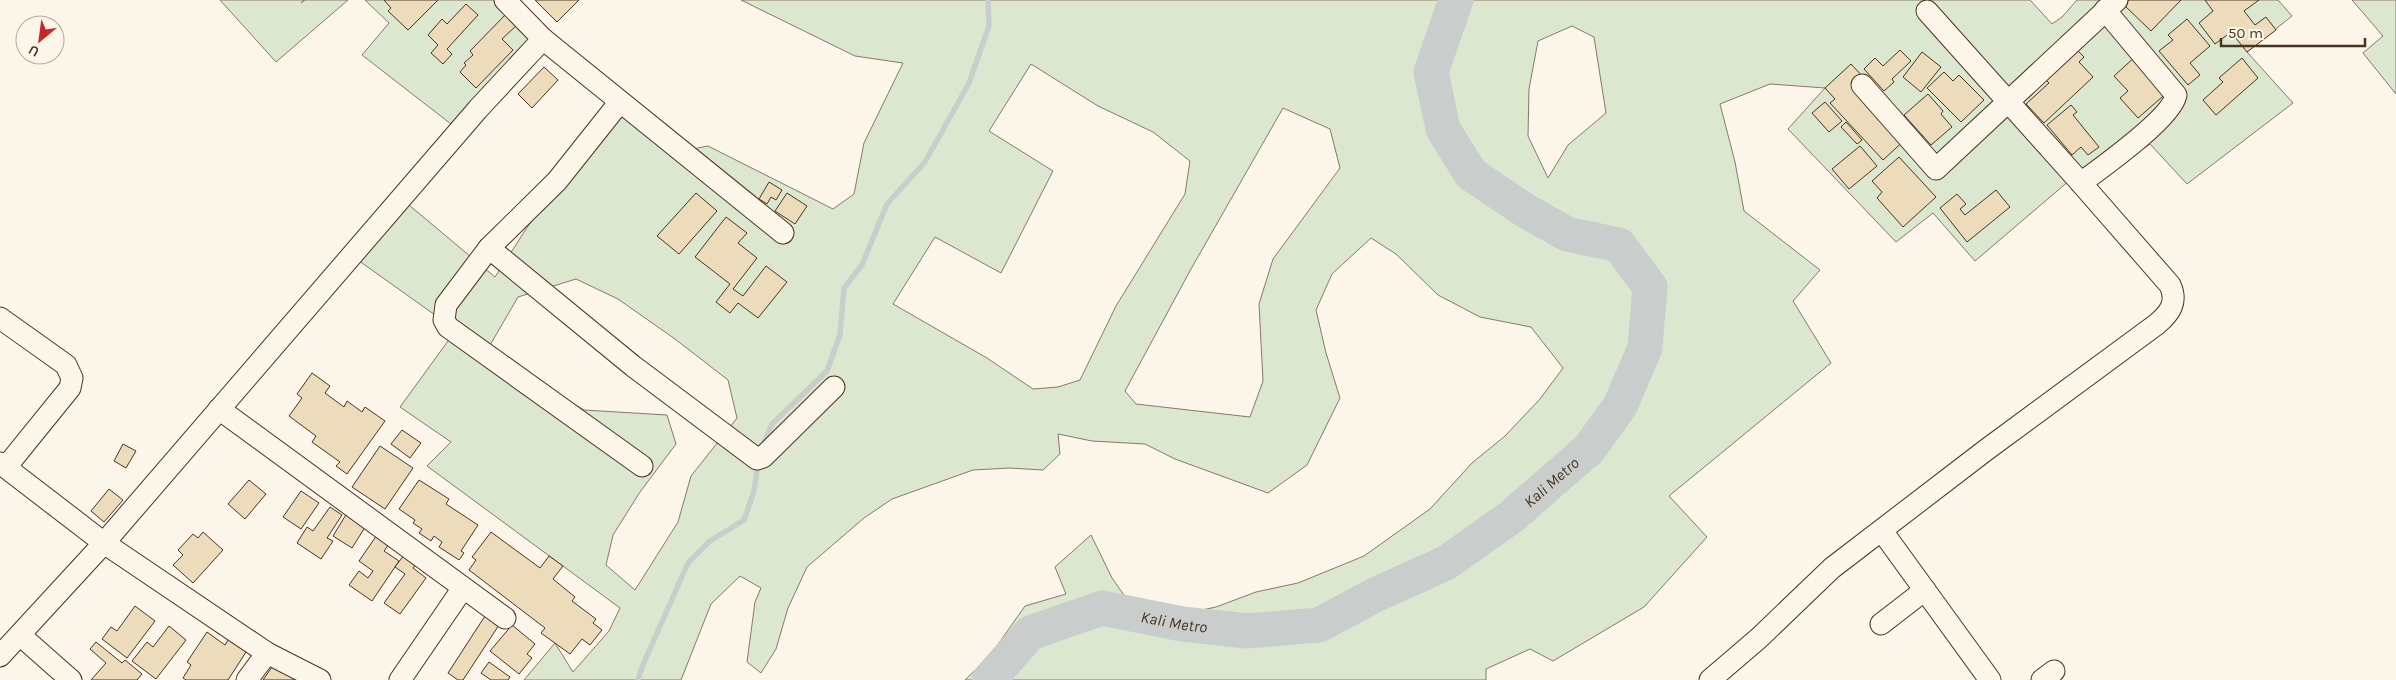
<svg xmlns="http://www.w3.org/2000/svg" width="2396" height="680" font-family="Karla,sans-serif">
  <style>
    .green { fill: #dce7d0; stroke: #887966; fill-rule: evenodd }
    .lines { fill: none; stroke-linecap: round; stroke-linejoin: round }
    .stream { stroke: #c9cecd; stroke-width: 5.5 }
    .river { stroke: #c9cecd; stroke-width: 35 }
    .building { fill: #ecdcbc; stroke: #4a3520 }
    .minor-casing { stroke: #4a3520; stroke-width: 23 }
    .minor { stroke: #fbf6e9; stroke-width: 21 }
    .labels { text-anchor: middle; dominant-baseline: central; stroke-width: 4; stroke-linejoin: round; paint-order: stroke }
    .water-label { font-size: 16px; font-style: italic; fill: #4a3520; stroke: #fbf6e9 }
  </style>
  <rect width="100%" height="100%" fill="#fbf6e9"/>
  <g class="green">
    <path d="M220 0H304L301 3 305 0H348L276 62Z"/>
    <path d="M365 0H515L547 31 460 131 362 55 389 23Z"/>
    <path d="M741 0H2030L2052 24 2062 17 2077 0H2278L2292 16 2247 52 2293 103 2187 184 2150 144 2122 162 2077 174 1975 261 1933 213 1896 242 1788 129 1825 88 1770 84 1720 104 1735 162 1744 211 1820 270 1793 301 1831 363 1669 496 1707 537 1644 607 1553 661 1530 649 1486 669V680H965L989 657 1025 606 1066 594 1055 567 1091 535 1112 578 1131 605 1165 618 1216 607 1256 592 1298 583 1364 556 1430 509 1472 463 1505 436 1540 399 1563 368 1531 327 1480 317 1438 295 1396 254 1371 238 1332 274 1316 310 1326 353 1340 398 1307 465 1268 493 1175 459 1145 444 1092 441 1058 434 1060 454 1043 470 1009 468 973 470 892 499 864 518 807 567 788 608 776 649 761 673 747 662 755 602 761 588 740 576 711 604 681 680H524L555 643 573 672 609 631 620 608 427 466 451 442 400 407 456 330 348 253 397 195 495 277 528 226 629 102 682 151 708 146 833 209 854 194 864 143 903 63 855 56ZM1572 26 1594 37 1606 113 1568 145 1548 178 1528 136 1529 89 1538 41ZM1031 64 1098 106 1153 132 1190 161 1185 194 1116 306 1080 380 1058 387 1033 389 987 358 893 304 935 237 1001 273 1053 171 989 131ZM1283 108 1330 129 1340 168 1273 259 1259 304 1263 381 1250 417 1136 404 1125 391 1191 269ZM576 279 618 299 675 339 728 380 737 418 691 476 678 522 635 590 606 565 613 535 640 492 676 444 667 415 584 410 486 352 518 297Z"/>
    <path d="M2352 0H2396V94L2363 53 2383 36Z"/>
  </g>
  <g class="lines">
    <g class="stream">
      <path d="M763 445 772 424 827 371 840 335 844 288 862 265 887 204 925 162 969 83 989 26 988 0"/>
      <path d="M638 680 642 667 688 563 710 541 744 520 754 491 758 463"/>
    </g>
    <path class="river" id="s1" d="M989 680 1030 633 1102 608 1182 624 1247 631 1319 625 1375 595 1446 563 1511 517 1589 449 1620 406 1645 348 1650 287 1619 245 1567 234 1526 211 1471 174 1443 129 1431 72 1456 0"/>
  </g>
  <g class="building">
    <path d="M384 0H438L408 30 388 11 391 8Z"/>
    <path d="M535 0H579L557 22Z"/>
    <path d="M2129 0H2181L2151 31 2124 5Z"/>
    <path d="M2205 0H2259L2244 11 2255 25 2266 17 2276 30 2247 52 2231 32 2215 44 2199 23 2213 11Z"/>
    <path d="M466 4 478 15 447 49 452 54 443 64 431 53 438 45 428 35 442 19 447 24Z"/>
    <path d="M507 13 518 24 502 39 513 50 476 88 460 72 466 65 464 63 473 55 470 51Z"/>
    <path d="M2187 19 2210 46 2190 63 2200 75 2188 85 2159 51 2173 40 2168 35Z"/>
    <path d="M2074 47 2084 57 2079 62 2093 77 2044 123 2026 104 2049 83 2042 76Z"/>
    <path d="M1900 50 1911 61 1892 79 1894 82 1884 91 1864 69 1875 58 1883 66Z"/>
    <path d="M1922 52 1941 67 1921 92 1903 77Z"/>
    <path d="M2137 55 2169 91 2138 118 2120 98 2128 91 2114 76Z"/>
    <path d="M2242 58 2258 78 2216 115 2203 100 2223 82 2219 78Z"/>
    <path d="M1851 64 1864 78 1907 138 1883 160 1830 103 1835 99 1825 88Z"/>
    <path d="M544 67 558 80 532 108 518 94Z"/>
    <path d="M1944 72 1953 81 1959 75 1984 100 1961 122 1927 88Z"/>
    <path d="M1928 94 1943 111 1941 114 1952 127 1931 145 1904 115Z"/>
    <path d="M1825 102 1842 121 1829 132 1812 113Z"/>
    <path d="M2071 105 2077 112 2073 115 2099 147 2088 155 2081 147 2072 155 2047 125Z"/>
    <path d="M1846 122 1862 140 1857 144 1841 127Z"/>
    <path d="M1860 146 1877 166 1849 189 1832 169Z"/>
    <path d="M1899 157 1936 197 1903 227 1877 198 1882 192 1872 181Z"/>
    <path d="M769 182 782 190 776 200 771 197 767 204 759 199Z"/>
    <path d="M1996 190 2010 207 1967 242 1940 208 1957 194 1966 204 1960 209 1965 215Z"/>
    <path d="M696 193 717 211 679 254 657 236Z"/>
    <path d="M787 193 807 206 795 224 775 211Z"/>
    <path d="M726 217 747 233 738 243 757 258 733 289 743 296 766 266 787 282 758 318 738 303 730 313 716 302 730 284 695 257Z"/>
    <path d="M312 373 330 386 325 393 344 407 347 401 362 412 365 407 385 421 347 474 336 466 340 462 312 442 316 436 289 416 302 398 297 394Z"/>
    <path d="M402 430 421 443 410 458 391 444Z"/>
    <path d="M123 444 136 451 126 468 114 461Z"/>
    <path d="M380 446 413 468 385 509 352 487Z"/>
    <path d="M249 480 266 494 245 519 228 504Z"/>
    <path d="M419 480 449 499 446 504 478 525 461 551 464 553 459 560 439 547 442 542 434 536 431 541 419 533 422 529 413 523 415 520 399 509Z"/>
    <path d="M109 489 123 500 104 522 91 511Z"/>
    <path d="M301 491 319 503 301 529 283 517Z"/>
    <path d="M330 507 342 515 327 538 333 541 321 559 297 543 307 527 313 531Z"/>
    <path d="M347 513 367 524 352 548 333 536Z"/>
    <path d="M203 532 223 550 193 583 173 565 183 555 178 550 193 534 198 538Z"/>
    <path d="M491 532 540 568 549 556 563 566 553 579 575 597 572 601 596 619 593 623 602 630 590 645 582 639 570 654 541 633 545 628 469 570 476 560 472 557Z"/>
    <path d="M377 535 389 544 384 551 399 561 372 601 349 585 359 571 368 578 373 571 359 561Z"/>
    <path d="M407 551 419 560 413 568 426 578 400 614 384 603 405 574 395 567Z"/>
    <path d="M135 606 155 621 127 658 102 639 111 627 117 631Z"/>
    <path d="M485 616 499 625 463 680H458L448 673Z"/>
    <path d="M512 625 535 644 527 654 532 658 519 674 490 651Z"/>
    <path d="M169 626 186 640 156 679 132 661 147 642 153 647Z"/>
    <path d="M207 632 225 645 230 637 248 649 228 680H186L183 678 191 665 187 662Z"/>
    <path d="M96 642 122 663 125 660 142 674 137 680H91L106 663 90 649Z"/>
    <path d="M489 662 510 677 508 680H491L481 673Z"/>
    <path d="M274 664 294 679V680H263Z"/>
  </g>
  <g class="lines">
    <defs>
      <g id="minor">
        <path d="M505 0 543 39 783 233"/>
        <path d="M1862 85 1936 169 2117 0"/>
        <path d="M619 103 557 181 489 248 633 366 757 459 763 457 834 387"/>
        <path d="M2081 183C2101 168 2172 118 2176 95L2105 10"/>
        <path d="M489 248 446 305 444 320 448 327 642 466"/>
        <path d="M0 318 66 365 72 378 70 388 6 467"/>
        <path d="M219 409 505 618"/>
        <path d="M0 463 104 543 267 653 320 680"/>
        <path d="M1882 531 1990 680"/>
        <path d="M1881 624 1925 590"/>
        <path d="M20 635 71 680"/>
        <path d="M0 656 104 543 478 109 543 39"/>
        <path d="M247 680 267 653"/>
        <path d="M400 680 463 588"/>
        <path d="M1710 680 1759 638 1832 568 1986 450 2157 324C2170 313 2178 302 2170 285L2081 183 1927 11"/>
        <path d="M2042 680 2054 671"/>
      </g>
    </defs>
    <use href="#minor" class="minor-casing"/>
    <use href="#minor" class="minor"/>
  </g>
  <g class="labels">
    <g class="water-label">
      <text stroke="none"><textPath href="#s1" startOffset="632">Kali Metro</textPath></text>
      <text stroke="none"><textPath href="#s1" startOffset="212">Kali Metro</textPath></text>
    </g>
  </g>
  <g transform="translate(40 40) rotate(209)"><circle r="24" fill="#fbf6e9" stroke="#b4a999"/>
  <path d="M0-4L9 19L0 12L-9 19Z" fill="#c62828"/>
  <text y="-8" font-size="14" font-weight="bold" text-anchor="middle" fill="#4a3520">U</text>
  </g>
  <path d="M2221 38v8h144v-8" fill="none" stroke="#4a3520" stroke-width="2.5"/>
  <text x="2228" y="38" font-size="15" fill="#4a3520" stroke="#fbf6e9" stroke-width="4" paint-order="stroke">50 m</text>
</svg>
